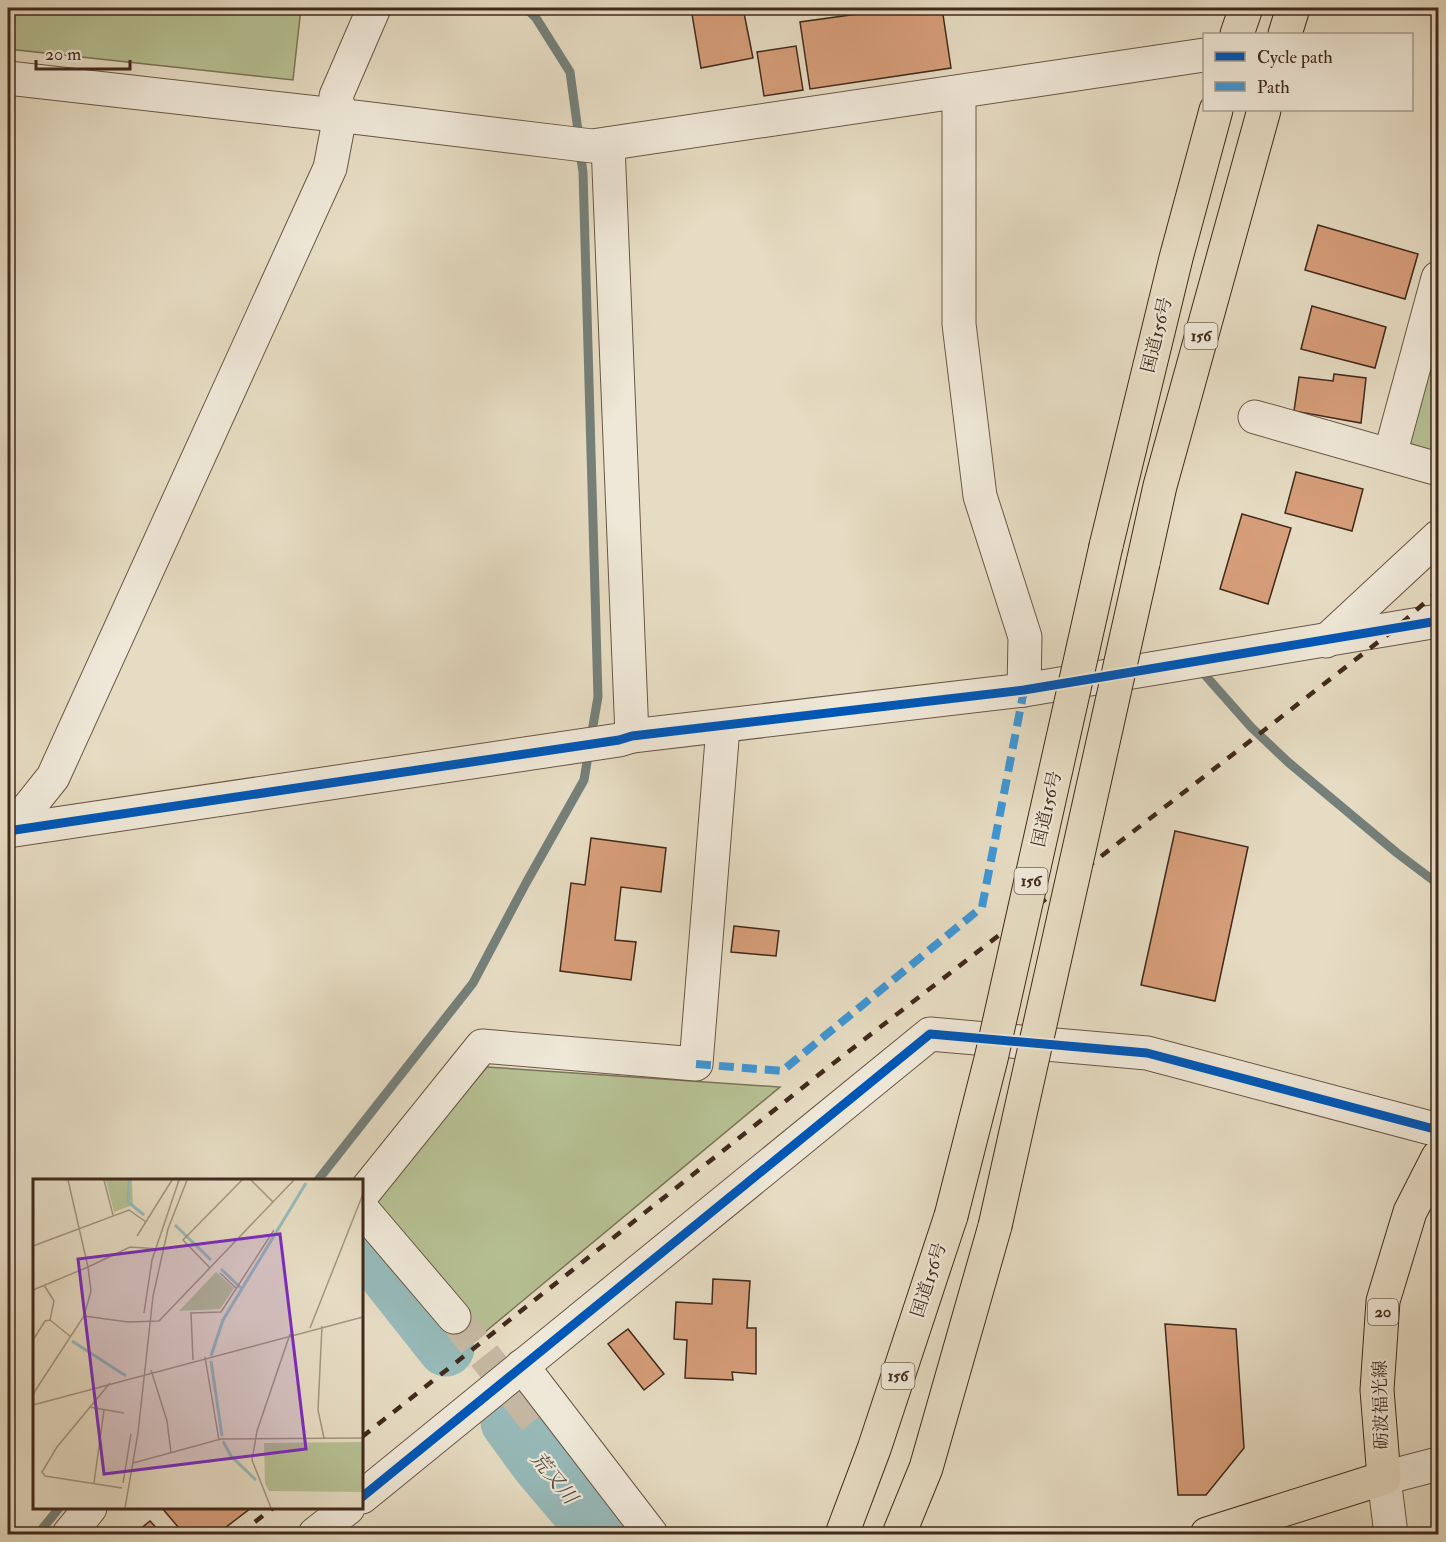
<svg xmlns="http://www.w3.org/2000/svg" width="1446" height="1542" font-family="'IM FELL Double Pica','Noto Serif JP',serif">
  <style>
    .green { fill: #b6c093; stroke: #7c7458; stroke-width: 1.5 }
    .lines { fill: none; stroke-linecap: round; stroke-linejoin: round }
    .stream { stroke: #75807a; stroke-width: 9 }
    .river { stroke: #97bab9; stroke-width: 57 }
    .building { fill: #d69e7a; stroke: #41291c; stroke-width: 1.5 }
    .minor-tunnel { stroke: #c5b8a2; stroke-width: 33; stroke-dasharray: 33 16; stroke-linecap: butt }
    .minor-casing { stroke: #6a5646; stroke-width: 35 }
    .major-casing { stroke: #41291c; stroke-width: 35 }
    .highway-casing { stroke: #41291c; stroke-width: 35 }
    .minor { stroke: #efe8d8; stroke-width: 33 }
    .major { stroke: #e6dcc3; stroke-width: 33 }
    .highway { stroke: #e6dcc3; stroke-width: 33 }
    .rail { stroke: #41291c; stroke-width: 4.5; stroke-dasharray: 10 10; stroke-linecap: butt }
    .highway-bridge-casing { stroke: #41291c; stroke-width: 35; stroke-linecap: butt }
    .highway-bridge { stroke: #e6dcc3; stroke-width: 33 }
    .quiet { stroke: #3f96d4; stroke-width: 8; stroke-dasharray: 15 8; stroke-linecap: butt }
    .cycleway-casing { stroke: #efe8d8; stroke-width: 13 }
    .cycleway { stroke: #0057b8; stroke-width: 9 }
    .labels { text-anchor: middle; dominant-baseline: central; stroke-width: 4.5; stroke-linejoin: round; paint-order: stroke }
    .shield { fill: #efe8d8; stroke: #756254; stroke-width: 1.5 }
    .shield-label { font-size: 16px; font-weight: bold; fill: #41291c }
    .street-label { font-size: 18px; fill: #41291c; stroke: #efe8d8 }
    .water-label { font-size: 20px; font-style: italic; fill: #564d43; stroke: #efe8d8 }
    .inset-river { fill: none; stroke: #97bab9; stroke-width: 3 }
    .inset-road { fill: none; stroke: #a49480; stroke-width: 1.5 }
    .view { fill: #7b2cbf; fill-opacity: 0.15; stroke: #7b2cbf; stroke-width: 3 }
    .inset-edge { fill: none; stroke: #41291c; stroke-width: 3 }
  </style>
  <rect width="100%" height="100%" fill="#e6dcc3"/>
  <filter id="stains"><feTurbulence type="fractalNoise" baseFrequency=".00333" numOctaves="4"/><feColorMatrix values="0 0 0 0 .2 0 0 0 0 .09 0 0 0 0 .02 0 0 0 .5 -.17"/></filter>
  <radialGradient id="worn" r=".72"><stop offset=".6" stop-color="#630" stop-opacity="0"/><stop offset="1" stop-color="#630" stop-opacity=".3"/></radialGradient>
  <g class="green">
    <path d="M8 8H301L293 80 8 49Z"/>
    <path d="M1425 365 1438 370V454L1410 447 1404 433Z"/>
    <path d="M487 1067 780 1087 485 1332 370 1203Z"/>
  </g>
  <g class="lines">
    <g class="stream">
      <path d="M526 8 536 18 570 72 579 138"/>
      <path d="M580 152 583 172 598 697 591 737"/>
      <path d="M1205 675 1251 727 1288 762 1397 853 1438 884"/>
      <path d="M318 1180 473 983 526 883 584 780 589 750"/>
      <path d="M38 1534 59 1508"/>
    </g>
    <g class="river">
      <path d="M362 1242 446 1348"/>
      <path d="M509 1422 539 1463 599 1534"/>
    </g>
  </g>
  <g class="building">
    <path d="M691 8H743L753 58 701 68Z"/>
    <path d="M901 8H942L951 68 810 89 800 22Z"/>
    <path d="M796 46 803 90 764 96 757 52Z"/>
    <path d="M1318 225 1418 254 1405 299 1305 270Z"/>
    <path d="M1312 306 1386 327 1375 368 1301 349Z"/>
    <path d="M1334 374 1366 378 1361 423 1294 411 1299 377 1333 381Z"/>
    <path d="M1296 472 1363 489 1352 531 1285 513Z"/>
    <path d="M1242 514 1291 528 1268 604 1220 589Z"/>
    <path d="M1175 831 1248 847 1215 1001 1141 985Z"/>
    <path d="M591 838 666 848 661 892 621 887 615 940 636 942 631 980 560 971 571 883 585 885Z"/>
    <path d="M734 926 779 931 776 956 731 952Z"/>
    <path d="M713 1279 750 1281 747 1328H756V1374L732 1372 733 1380 685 1378 687 1340 674 1339 676 1302 712 1304Z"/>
    <path d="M1165 1324 1236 1329 1244 1448 1206 1495H1178Z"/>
    <path d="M628 1329 664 1374 644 1390 608 1344Z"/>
    <path d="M162 1508H251L217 1534H184Z"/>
    <path d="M150 1521 162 1534H134Z"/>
  </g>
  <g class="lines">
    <path class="minor-tunnel" d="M454 1317 535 1420"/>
    <defs>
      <g id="minor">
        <path d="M8 78 362 118 592 146 1204 55"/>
        <path d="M959 92V324L980 496 1025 637 1024 690"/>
        <path d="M608 144 632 736"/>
        <path d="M1255 417 1438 469"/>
        <path d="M1390 455 1438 278"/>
        <path d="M1326 641 1438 537"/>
        <path d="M8 831 619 740 632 736 1024 690 1438 621"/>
        <path d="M10 831 53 777 330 168 340 116 336 96 374 8"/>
        <path d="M362 1195 482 1046 696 1064 723 727"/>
        <path d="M362 1209 454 1317"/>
        <path d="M522 1366 651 1534"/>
        <path d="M362 1497 930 1034 1147 1053 1438 1130"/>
        <path d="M69 1534 90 1508"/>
        <path d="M315 1534 348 1508"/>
        <path d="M1391 1534 1384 1478 1438 1464"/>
      </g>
      <path id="major" d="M1207 1534 1384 1478 1377 1390 1383 1301 1410 1212 1438 1157"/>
      <g id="highway">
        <path d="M1237 34 1246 8"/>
        <path d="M1285 34 1293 8"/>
        <path d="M1106 546 1176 258 1216 110"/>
        <path d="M1143 563 1160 486 1264 110"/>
        <path d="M842 1534 874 1449 951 1216"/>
        <path d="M899 1534 926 1468 995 1226"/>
      </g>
    </defs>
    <use href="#minor" class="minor-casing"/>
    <use href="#major" class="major-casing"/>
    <use href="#highway" class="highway-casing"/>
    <use href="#minor" class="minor"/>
    <use href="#major" class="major"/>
    <use href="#highway" class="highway"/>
    <g class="rail">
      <path d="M362 1437 826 1069 1395 629 1438 591"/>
      <path d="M239 1534 273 1508"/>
    </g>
    <defs>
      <g id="highway-bridge">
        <path d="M951 1216 991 1059 1106 546"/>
        <path d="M995 1226 1143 563"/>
      </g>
    </defs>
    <use href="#highway-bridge" class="highway-bridge-casing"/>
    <use href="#highway-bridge" class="highway-bridge"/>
    <path class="quiet" d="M696 1064 782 1071 982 907 1024 690"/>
    <defs>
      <g id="cycleway">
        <path d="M8 831 619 740 632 736 1024 690 1438 621"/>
        <path d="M362 1497 930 1034 1147 1053 1438 1130"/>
      </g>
    </defs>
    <use href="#cycleway" class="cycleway-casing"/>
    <use href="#cycleway" class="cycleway"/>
  </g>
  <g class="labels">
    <g class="shield">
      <rect x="1184.5" y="323" width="33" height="26" rx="4.5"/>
      <rect x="1014.5" y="868" width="33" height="26" rx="4.5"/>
      <rect x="1368" y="1299" width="30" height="26" rx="4.5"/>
      <rect x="881.5" y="1363" width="33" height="26" rx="4.5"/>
    </g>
    <g class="shield-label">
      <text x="1201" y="336">156</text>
      <text x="1031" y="881">156</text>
      <text x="1383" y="1312">20</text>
      <text x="898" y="1376">156</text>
    </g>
    <g class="street-label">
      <text transform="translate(1157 335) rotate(-76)">国道156号</text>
      <text transform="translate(1047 809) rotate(-77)">国道156号</text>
      <text transform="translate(929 1280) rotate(-72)">国道156号</text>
      <text transform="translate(1381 1405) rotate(-91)">砺波福光線</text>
    </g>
    <g class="water-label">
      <text transform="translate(554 1478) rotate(51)">荒又川</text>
    </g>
  </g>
  <g transform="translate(33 1179)">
    <rect width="330" height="330" fill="#e6dcc3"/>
    <path d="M73 1H99L100 26 81 33ZM183 93 201 109 187 130 146 132ZM330 263V313L236 312 232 304 231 264Z" fill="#b6c093"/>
    <path class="inset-river" d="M96 1 95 23 111 36M142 46 178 81M188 90 209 110M39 162 93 197M178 177 190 141 273 4M178 182 189 257M190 262 198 277 223 301"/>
    <path class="inset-road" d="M71 1 80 36M218 1 240 23M104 57 139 1M0 67 96 31 113 43M177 89 150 61 209 1M187 94 203 109M11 106 21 122 17 141M0 111 55 88 35 1M111 134 119 81 146 1M51 137 95 143 126 142 261 1M289 147 285 231 291 259M277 149 330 15M0 161 12 142 17 141 38 158M172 178 186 261M160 181 158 134 188 133 241 51M118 191 134 242 138 274M77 204 24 268 9 293 12 297 89 309M0 215 51 137 58 112 55 88 97 68 127 70M0 226 330 138M56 228 91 234M100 284 188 260 330 259M61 304 71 231M90 304 98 255M92 329 105 254 120 117 135 50 154 1M238 329 219 281 224 252 257 155"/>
    <path class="view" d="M247 55 273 270 71 295 45 80Z"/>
    <rect width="330" height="330" class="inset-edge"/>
  </g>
  <rect width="1446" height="1542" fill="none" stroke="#e6dcc3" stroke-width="30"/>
  <rect x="9" y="9" width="1428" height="1524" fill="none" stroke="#41291c" stroke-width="3"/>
  <rect x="15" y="15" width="1416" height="1512" fill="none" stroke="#41291c" stroke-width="1.5"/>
  <rect x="1203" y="33" width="210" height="78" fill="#efe8d8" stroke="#a99c8d" stroke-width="1.5"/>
  <rect x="1215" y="52" width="30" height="9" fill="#0057b8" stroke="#a99c8d" stroke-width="1.5"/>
  <text x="1257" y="63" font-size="18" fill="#41291c">Cycle path</text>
  <rect x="1215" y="82" width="30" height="9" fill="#3f96d4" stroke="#a99c8d" stroke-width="1.5"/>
  <text x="1257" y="93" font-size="18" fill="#41291c">Path</text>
  <path d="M36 60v9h94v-9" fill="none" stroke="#41291c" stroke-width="3"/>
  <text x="45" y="60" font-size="18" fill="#41291c" stroke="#efe8d8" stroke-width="4.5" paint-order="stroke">20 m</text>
  <rect width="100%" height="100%" filter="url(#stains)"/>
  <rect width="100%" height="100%" fill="url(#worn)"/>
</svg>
